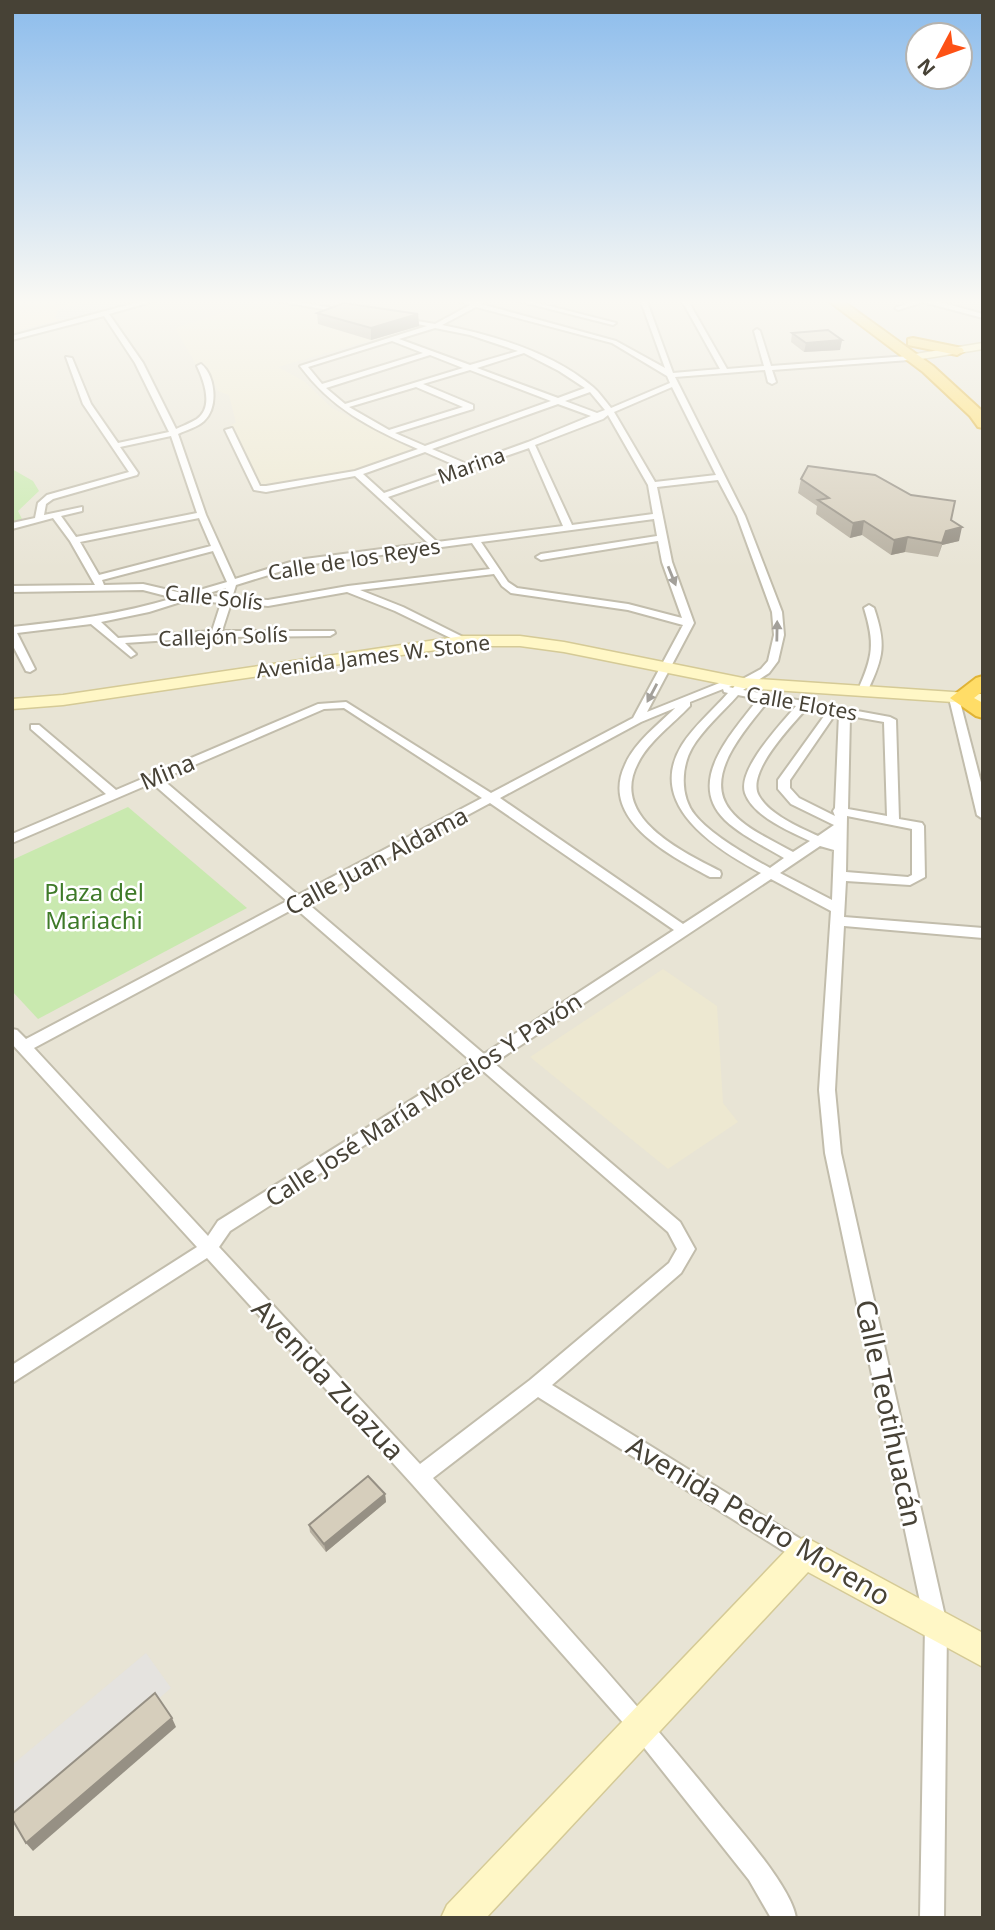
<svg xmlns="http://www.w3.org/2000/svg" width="995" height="1930" font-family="'Noto Sans',sans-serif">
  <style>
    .residential { fill: #e8e4d5 }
    .commercial { fill: #f6ebd2 }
    .education { fill: #ede8d1 }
    .green { fill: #c9e9af }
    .parking { fill: #e5e3df }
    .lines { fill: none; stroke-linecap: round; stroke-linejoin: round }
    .street-casing { stroke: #c2bdac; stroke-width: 4 }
    .secondary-casing { stroke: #d5ca96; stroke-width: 3 }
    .highway-casing { stroke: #e0b335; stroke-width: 4 }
    .street { fill: #fff; fill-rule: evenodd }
    .secondary { fill: #fff7c6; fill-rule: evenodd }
    .highway { fill: #ffdd67; fill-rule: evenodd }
    .wall { fill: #b8b1a2 }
    .shaded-wall { fill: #969084 }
    .building { fill: #d6cebc; stroke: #969084; stroke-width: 2 }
    .oneway { fill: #a3a09a }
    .labels { text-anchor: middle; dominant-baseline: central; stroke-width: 5; stroke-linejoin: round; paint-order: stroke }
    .far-street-label { font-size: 21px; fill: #474236; stroke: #fff }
    .street-label { font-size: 24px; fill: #474236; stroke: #fff }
    .park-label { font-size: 24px; fill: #3e7a28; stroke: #fff }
    .near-street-label { font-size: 28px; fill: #474236; stroke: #fff }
  </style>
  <rect width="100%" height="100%" fill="#f4f1e7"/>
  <rect class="residential" x="12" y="299" width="971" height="1619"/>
  <path class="commercial" d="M12 299H53L55 306 112 299 68 321 63 319 12 332Z"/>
  <g class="education">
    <path d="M260 301 348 313 371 340 278 367 305 382 332 408 413 449 355 470 261 487 231 425 236 423 229 395 218 391 204 365 197 366 175 328Z"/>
    <path d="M663 969 717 1006 723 1103 738 1122 668 1169 530 1057Z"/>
  </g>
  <g class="green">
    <path d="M12 469 33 481 39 491 18 511 22 519 12 522Z"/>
    <path d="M128 807 247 908 38 1019 12 991V860Z"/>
  </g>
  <g class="parking">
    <path d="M106 299H112L126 306 68 321 55 318 59 308Z"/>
    <path d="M146 1653 171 1688 20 1819 12 1805V1765Z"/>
  </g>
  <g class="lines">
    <defs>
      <g id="street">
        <path d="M150 299H161L109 314 143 363 176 429C182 426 191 423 197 419 214 407 204 381 197 366L201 364C215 375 219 407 204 421 198 427 186 430 178 434L206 515 235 579 297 560 428 543 355 476 266 492 254 490 225 430 232 428 260 486H266L355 471 418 449C370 428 331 408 300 366L427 326 399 320V318L435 324 470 305 452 299 475 302 481 299H489L481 304 616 341 665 368 640 299H646L673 373 720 369 681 299H687L727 369 764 366 754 331 757 329 760 331 771 366 909 356 913 358 909 360 772 370 776 382 772 384 768 382 765 370 675 377 745 516 782 612 784 635 778 661 769 673 743 690 890 717 896 720 899 819 922 823 924 826 925 877 910 885 846 881 844 917 983 928V938L844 926 835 1090 841 1153 947 1625 944 1918H920L925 1625 825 1153 819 1090 831 911 771 879 494 1063 680 1222 695 1249 681 1273 552 1385 812 1546 815 1553 812 1560 805 1563 798 1560 538 1397 433 1478C531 1587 630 1694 722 1808 742 1832 792 1889 796 1918H771L749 1880 634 1735 412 1484 207 1258 12 1383V1365L197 1247 12 1044V1029L17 1030 26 1039 287 901 152 783 12 843V834L106 794 31 729V725H39L116 790 318 704 346 702 491 793 633 718 683 625 628 610 511 593 502 586 494 574 360 590 403 607 467 639V643L463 644 395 611 347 592 268 606 231 603 222 631H334L335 633 330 636 216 637 125 643 136 654 131 657 91 624 17 633 35 669 30 672 26 671 12 644V627C68 621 121 614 174 598L143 590 12 592V586L95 585 70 541 53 518 12 529V523L35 518 38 503 47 495 129 472 83 404 66 357 72 358 91 404 118 443 169 432 135 363 104 316 12 340V336ZM476 307 612 343 667 376 670 383 611 408C605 401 600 393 593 387 552 352 493 335 442 325ZM435 328 470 335 518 351 470 365 399 339ZM392 341 423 353 322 384 308 367ZM524 353 559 371 585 388 558 398 477 368ZM430 355 463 368 345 404 326 388ZM470 370 551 401 425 446 395 433 473 409V405L423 384ZM416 387 463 407 389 430 349 407ZM672 387 716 475 655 482 614 412ZM590 392 605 410 597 413 565 401ZM558 404 591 416 528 442 467 464 432 449ZM608 415 648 485 653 514 572 525 535 445 603 419ZM171 436 197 513 76 537 61 516 82 511V507L44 515 46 504 53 499 137 475 138 473 120 447ZM529 448 563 526 437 542 388 497ZM425 452 459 467 384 493 363 474ZM718 480 737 516 772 612 774 635 768 661 761 669 739 681 733 688 729 687 735 684V680H727L647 712 694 623 672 562 657 487ZM199 518 211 546 99 575 80 542ZM654 519 657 536 541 554 536 557 541 560 658 541 662 562 682 618 628 604 517 588 508 582 481 542ZM472 543 490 569 348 586 268 600 232 598 236 585 298 566ZM213 551 227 582 186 594 143 584 104 585 102 580ZM226 588 223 597 202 595ZM187 600 221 603 212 631 118 638 101 622 149 612ZM723 689 724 692 728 693C713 710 693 727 682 745 645 805 716 849 761 873L683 924 500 798 641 722 675 708C658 725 635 742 625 765 599 820 671 856 710 877H720L721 874 720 871C681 851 609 817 638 763 649 741 673 724 690 706V702ZM738 695 758 699C733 732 685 781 725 820 742 836 764 846 784 858L770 868C748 856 710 834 695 815 680 797 681 767 692 748 702 730 724 711 738 695ZM768 701 796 706C782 723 737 769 745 793 753 816 789 831 810 841L793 852C772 840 745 829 730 810 702 775 747 728 768 701ZM344 708 482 798 298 895 162 779 324 709ZM807 708 827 712 778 780V789L791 804 834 825 818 836C799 827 770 815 759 796 745 773 792 725 807 708ZM836 713 839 714 835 808 833 811 835 816 799 798 790 788V780ZM850 716 884 722 887 816 848 809ZM490 803 674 930 484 1054 306 902ZM847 816 912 829V875L908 877 846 872ZM820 846 834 850 832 900 780 873ZM295 908 472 1062 218 1221 208 1236 34 1048ZM482 1070 668 1232 677 1249 669 1263 530 1380 420 1464 219 1247 230 1231Z"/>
        <path d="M265 299H281L349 311 346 313Z"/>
        <path d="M510 299H522L616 323 613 325Z"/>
        <path d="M918 299H929L983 314V318L923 302 898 310 895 308Z"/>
        <path d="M869 605 874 608C886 644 884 656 868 690L863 693 858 690C873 656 875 644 864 608Z"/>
        <path d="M954 695 959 698 983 790V819L977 815 949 698Z"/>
      </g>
      <g id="secondary">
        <path d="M983 343V349L909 361 904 358 909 355Z"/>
        <path d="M463 636H520L564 642 743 678 983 694V704L743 688 564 652 520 646H463L63 705 12 709V699L63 695Z"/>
        <path d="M805 1537 983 1633V1667L808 1572 486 1918H441L447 1905 794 1542Z"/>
      </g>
      <g id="highway">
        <path d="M826 299H840L933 366 981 410 983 428 978 427 970 416 923 372Z"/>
        <path d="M913 338 962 348 964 351 957 355 908 345V339Z"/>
        <path d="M983 676V691L974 698 983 703V718L976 716 950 698 976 678Z"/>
      </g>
    </defs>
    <use href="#street" class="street-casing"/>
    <use href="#secondary" class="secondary-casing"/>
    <use href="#highway" class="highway-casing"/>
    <use href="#street" class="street"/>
    <use href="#secondary" class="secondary"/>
    <use href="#highway" class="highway"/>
  </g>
  <g class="wall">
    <path d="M317 313 418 314 419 326 371 340 318 324Z"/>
    <path d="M792 333 842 340 840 350 804 352 791 342Z"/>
    <path d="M801 479 951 520 959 541 942 545 938 557 905 552 891 555 862 535 850 538 816 514 817 506 798 493Z"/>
    <path d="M385 1494 386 1502 326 1552 310 1532 309 1525Z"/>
  </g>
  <g class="shaded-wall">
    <path d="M418 314 419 326 371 340V328Z"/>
    <path d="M842 340 840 350 804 352 806 343Z"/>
    <path d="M864 521 862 535 850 538 853 523Z"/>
    <path d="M962 527 959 541 942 545 938 557 946 531Z"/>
    <path d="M908 537 905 552 891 555 894 540Z"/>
    <path d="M385 1494 386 1502 326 1552 324 1544Z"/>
    <path d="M172 1718 176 1727 33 1851 26 1843Z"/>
  </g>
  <g class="building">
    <path d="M344 303 418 314 371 328 317 313Z"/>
    <path d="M828 330 842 340 806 343 792 333Z"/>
    <path d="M808 466 875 475 911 495 955 501 951 520 962 527 946 531 942 543 908 537 894 540 864 521 853 523 818 500 829 498 801 479Z"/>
    <path d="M368 1476 385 1494 324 1544 309 1525Z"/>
    <path d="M155 1693 172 1718 26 1843 12 1819V1814Z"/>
  </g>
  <defs><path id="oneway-solid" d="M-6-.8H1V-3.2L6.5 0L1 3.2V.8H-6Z" transform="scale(1.75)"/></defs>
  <g class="oneway">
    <use href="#oneway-solid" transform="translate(672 576) rotate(68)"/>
    <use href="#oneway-solid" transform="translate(777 631) rotate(-89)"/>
    <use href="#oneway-solid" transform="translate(652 693) rotate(118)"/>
  </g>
  <linearGradient id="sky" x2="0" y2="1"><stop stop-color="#8cbcec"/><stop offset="0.53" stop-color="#faf9f4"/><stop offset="1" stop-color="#faf9f4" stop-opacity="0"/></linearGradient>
  <rect width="995" height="569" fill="url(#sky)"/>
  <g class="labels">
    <g class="far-street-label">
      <text transform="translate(471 465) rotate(-20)">Marina</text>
      <text transform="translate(354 559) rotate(-9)">Calle de los Reyes</text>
      <text transform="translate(214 597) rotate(6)">Calle Solís</text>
      <text transform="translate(223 636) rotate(-2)">Callejón Solís</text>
      <text transform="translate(373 656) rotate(-7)">Avenida James W. Stone</text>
      <text transform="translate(802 703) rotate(10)">Calle Elotes</text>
    </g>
    <g class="street-label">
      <text transform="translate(167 771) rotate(-23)">Mina</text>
      <text transform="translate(376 860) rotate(-28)">Calle Juan Aldama</text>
      <text transform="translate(423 1099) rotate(-33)">Calle José María Morelos Y Pavón</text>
    </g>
    <g class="park-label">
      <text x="94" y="891">Plaza del<tspan x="94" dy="28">Mariachi</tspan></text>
    </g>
    <g class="near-street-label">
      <text transform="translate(329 1379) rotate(47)">Avenida Zuazua</text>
      <text transform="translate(890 1413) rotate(78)">Calle Teotihuacán</text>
      <text transform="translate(759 1520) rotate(31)">Avenida Pedro Moreno</text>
    </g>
  </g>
  <rect width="995" height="1930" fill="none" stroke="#474236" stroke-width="28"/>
  <g transform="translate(939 56) rotate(229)"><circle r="33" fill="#ffffff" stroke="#b5b3af" stroke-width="2"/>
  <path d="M0-5L12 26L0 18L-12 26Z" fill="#fd5115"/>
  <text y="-10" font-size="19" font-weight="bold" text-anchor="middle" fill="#474236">N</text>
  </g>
</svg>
